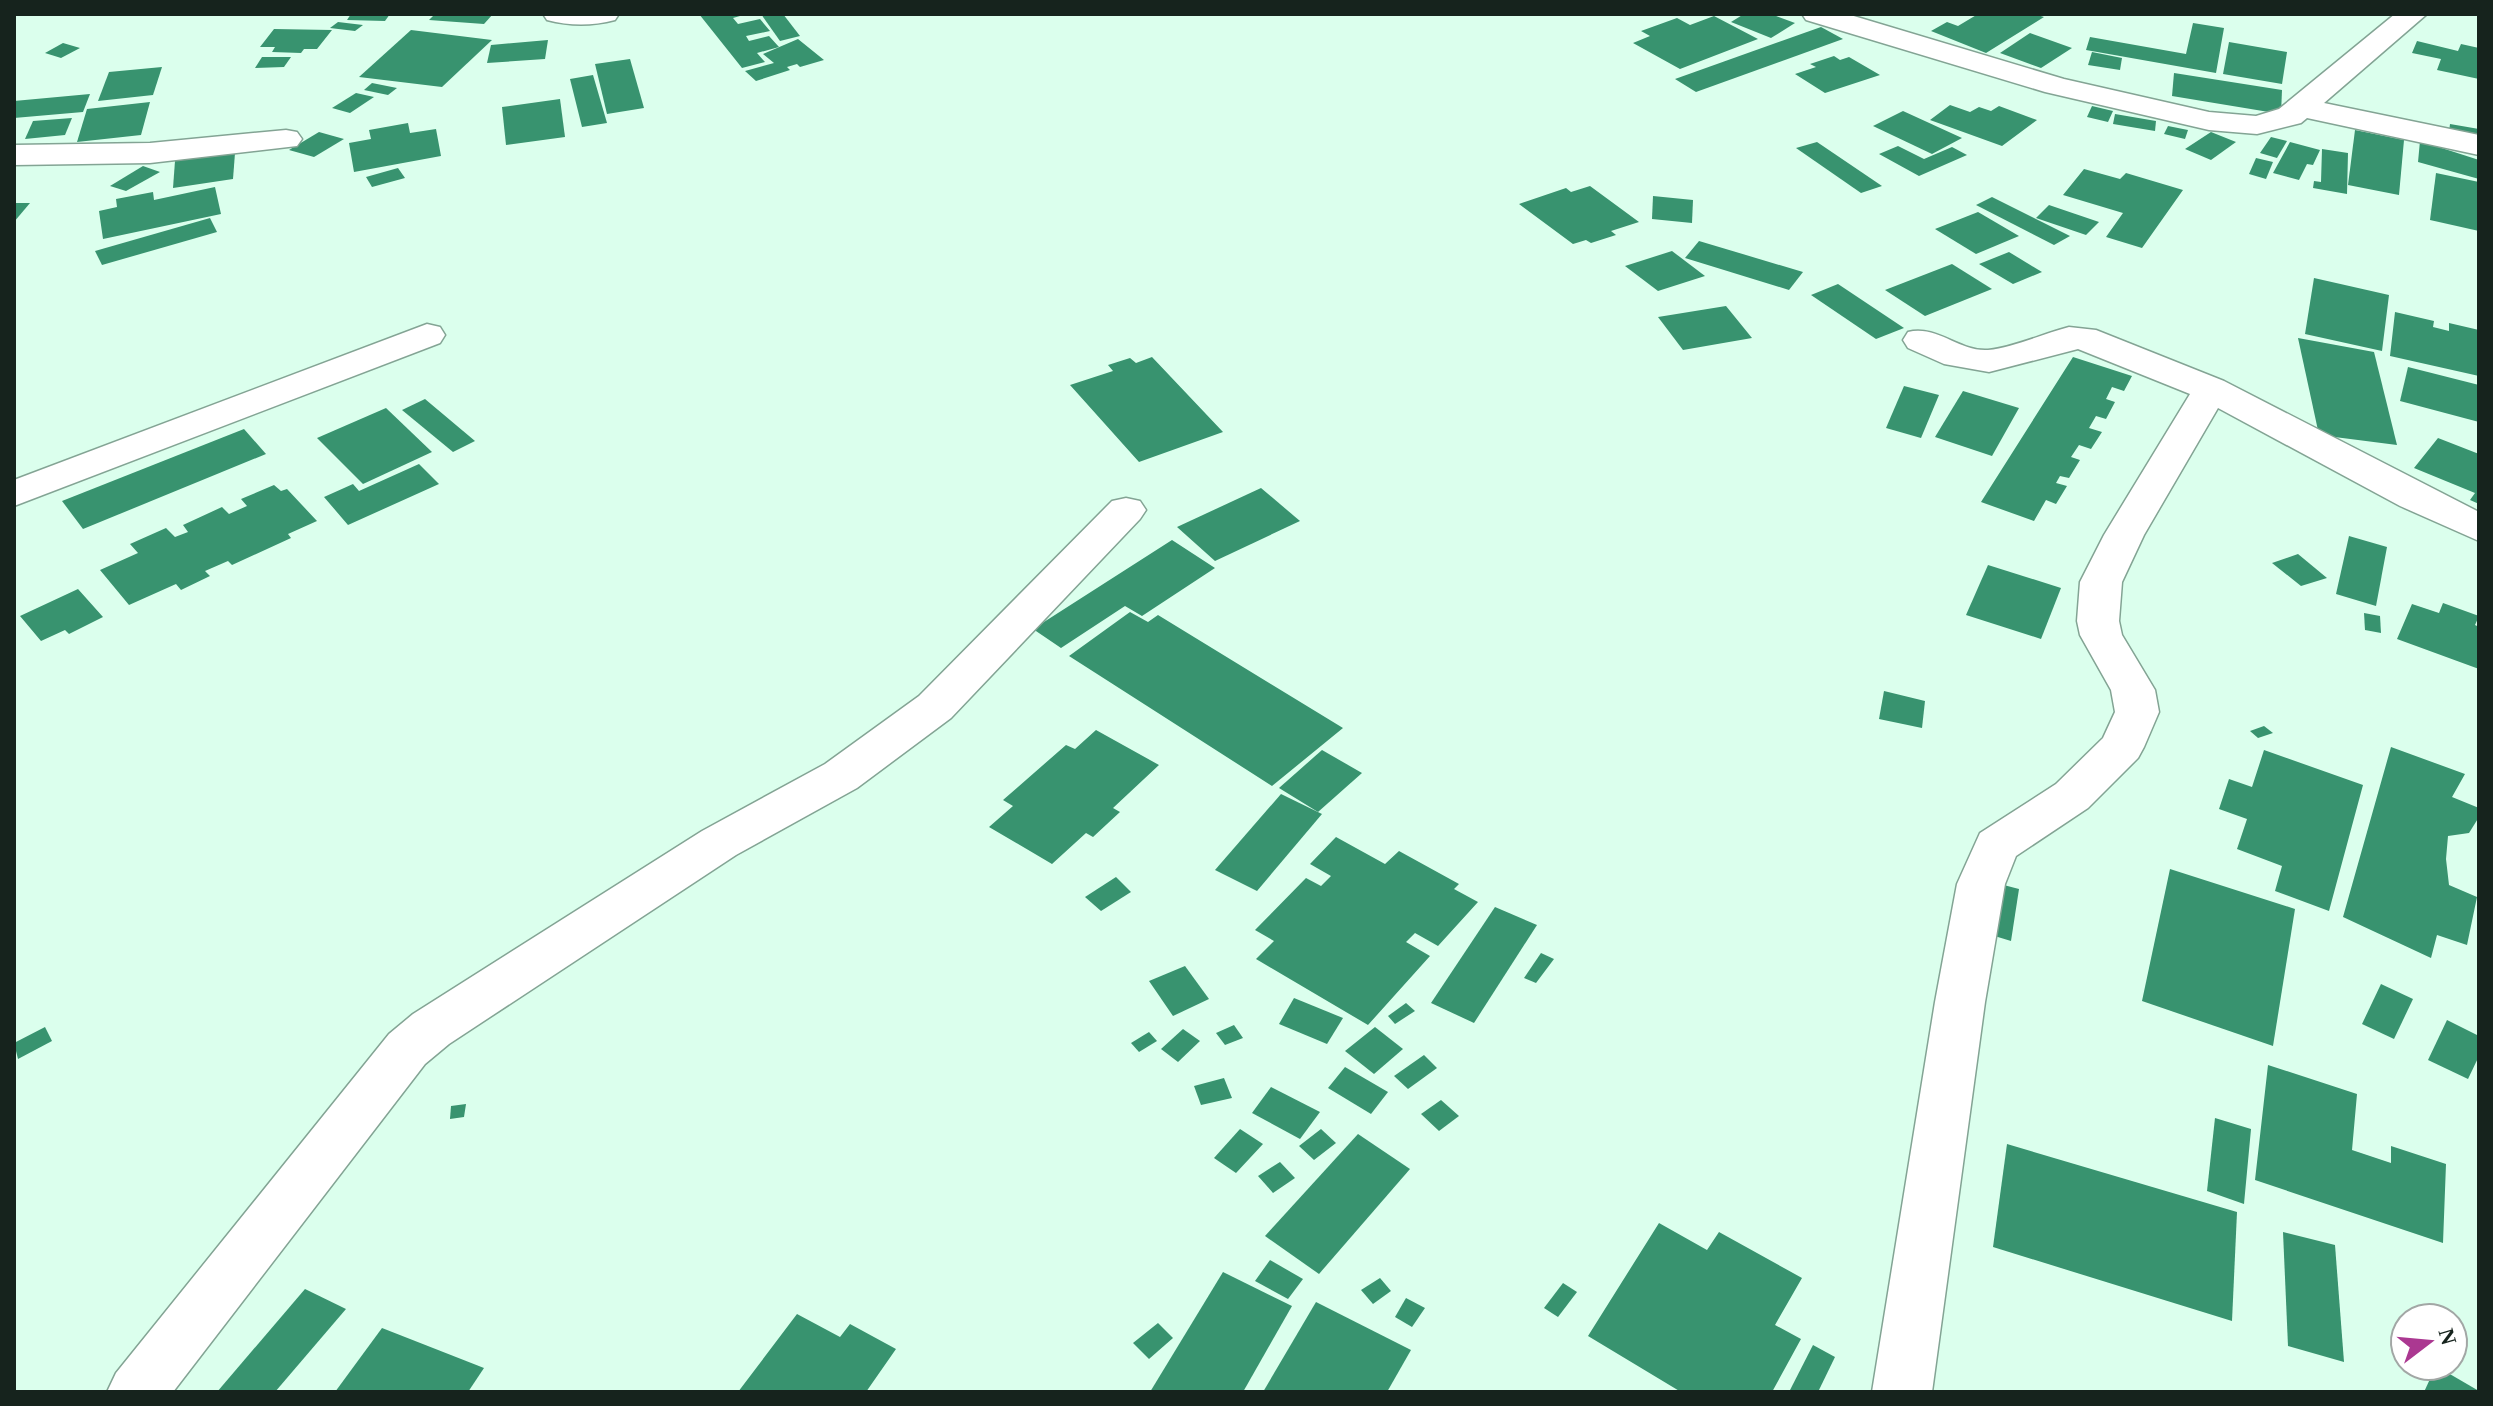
<svg xmlns="http://www.w3.org/2000/svg" width="2493" height="1406" font-family="Georgia,serif">
  <style>
    .building { fill: #38936f }
    .lines { fill: none; stroke-linecap: round; stroke-linejoin: round }
    .street-casing { stroke: #83a494; stroke-width: 3 }
    .street { fill: #fff; fill-rule: evenodd }
  </style>
  <rect width="100%" height="100%" fill="#dbffed"/>
  <g class="building">
    <path d="M351 14H390L385 21 347 20Z"/>
    <path d="M435 14H493L484 24 429 20Z"/>
    <path d="M699 14H747L733 18 738 24 760 19 770 31 746 36 749 41 769 36 779 47 757 53 765 62 742 68Z"/>
    <path d="M761 14H783L800 36 780 41Z"/>
    <path d="M1744 14H1771L1795 23 1771 38 1731 22Z"/>
    <path d="M1978 14H2034L2044 17 1986 53 1931 31 1947 22 1958 26Z"/>
    <path d="M1714 16 1758 39 1680 69 1633 43 1650 36 1641 31 1677 18 1690 25Z"/>
    <path d="M338 22 363 25 355 31 330 28Z"/>
    <path d="M2193 23 2224 28 2216 73 2086 50 2090 37 2186 54Z"/>
    <path d="M1821 27 1843 39 1696 92 1675 79Z"/>
    <path d="M274 29 332 30 317 49H304L301 53 272 52 275 47H260Z"/>
    <path d="M411 30 492 40 442 87 359 77Z"/>
    <path d="M2030 33 2072 48 2041 68 2000 53Z"/>
    <path d="M798 39 824 60 800 67 797 64 787 67 790 70 756 81 745 71 774 63 763 54Z"/>
    <path d="M548 40 545 59 487 63 491 45Z"/>
    <path d="M2417 41 2458 51 2461 44 2479 48V79L2437 70 2441 59 2412 53Z"/>
    <path d="M2229 42 2287 52 2282 84 2223 74Z"/>
    <path d="M63 43 80 48 61 58 45 53Z"/>
    <path d="M2092 52 2122 58 2120 70 2088 65Z"/>
    <path d="M1834 56 1840 60 1849 57 1880 75 1825 93 1795 74 1816 67 1810 64Z"/>
    <path d="M262 57H291L284 67 255 68Z"/>
    <path d="M630 59 644 108 607 114 595 64Z"/>
    <path d="M162 67 153 95 98 101 109 72Z"/>
    <path d="M2174 73 2282 90 2281 114 2172 96Z"/>
    <path d="M593 75 607 123 582 127 570 79Z"/>
    <path d="M372 83 397 88 388 95 364 90Z"/>
    <path d="M356 93 374 97 350 113 332 108Z"/>
    <path d="M90 94 83 112 14 118V101Z"/>
    <path d="M560 99 565 137 506 145 502 107Z"/>
    <path d="M150 102 141 135 77 142 87 109Z"/>
    <path d="M1950 105 1970 112 1979 107 1991 111 1999 106 2037 120 2002 146 1930 120Z"/>
    <path d="M2092 106 2113 111 2108 122 2087 117Z"/>
    <path d="M1903 111 1962 138 1932 154 1873 126Z"/>
    <path d="M2115 114 2156 121 2155 131 2113 124Z"/>
    <path d="M72 118 65 135 25 139 33 121Z"/>
    <path d="M408 123 410 133 436 129 441 156 354 172 349 143 371 139 369 130Z"/>
    <path d="M2450 124 2479 129V138L2449 132Z"/>
    <path d="M2168 126 2188 130 2185 139 2164 134Z"/>
    <path d="M2355 130 2404 140 2399 195 2348 185Z"/>
    <path d="M319 132 344 139 314 157 289 150Z"/>
    <path d="M2211 132 2236 142 2211 160 2185 149Z"/>
    <path d="M2271 137 2287 141 2277 158 2260 153Z"/>
    <path d="M2420 141 2479 160V179L2418 162Z"/>
    <path d="M1817 142 1882 186 1861 193 1796 148Z"/>
    <path d="M2290 142 2320 150 2313 165 2307 164 2299 180 2273 173Z"/>
    <path d="M1898 146 1924 159 1952 147 1967 155 1919 176 1879 154Z"/>
    <path d="M2322 149 2348 153 2347 194 2313 188 2314 181 2321 182Z"/>
    <path d="M235 153 233 179 173 188 175 161Z"/>
    <path d="M2256 158 2273 162 2266 179 2249 174Z"/>
    <path d="M143 166 160 172 126 191 110 186Z"/>
    <path d="M398 168 405 178 372 187 366 177Z"/>
    <path d="M2084 169 2120 179 2126 173 2183 190 2142 248 2106 237 2123 213 2063 195Z"/>
    <path d="M2436 173 2479 182V231L2430 220Z"/>
    <path d="M1590 186 1639 222 1611 231 1616 235 1591 243 1586 240 1573 244 1519 204 1566 188 1571 192Z"/>
    <path d="M215 187 221 214 103 239 99 211 117 207 116 199 153 192 154 200Z"/>
    <path d="M1653 196 1693 200 1692 223 1652 219Z"/>
    <path d="M1992 197 2070 236 2054 245 1976 205Z"/>
    <path d="M14 203H30L14 222Z"/>
    <path d="M2049 205 2099 222 2086 235 2036 218Z"/>
    <path d="M1978 212 2019 236 1976 254 1935 229Z"/>
    <path d="M210 218 217 232 102 265 95 251Z"/>
    <path d="M1699 241 1803 272 1789 290 1685 258Z"/>
    <path d="M1672 251 1705 276 1658 291 1625 266Z"/>
    <path d="M2009 252 2042 272 2013 284 1979 264Z"/>
    <path d="M1952 264 1992 289 1925 316 1885 290Z"/>
    <path d="M2314 278 2389 295 2382 351 2305 334Z"/>
    <path d="M1838 284 1904 328 1876 339 1811 295Z"/>
    <path d="M1726 306 1752 338 1683 350 1658 317Z"/>
    <path d="M2395 312 2434 321 2433 327 2449 331V323L2479 330V376L2390 356Z"/>
    <path d="M2298 338 2374 352 2397 445 2319 435Z"/>
    <path d="M1152 357 1223 432 1139 462 1070 385 1113 371 1108 365 1130 358 1136 363Z"/>
    <path d="M2073 357 2132 376 2124 391 2112 387 2106 399 2115 402 2106 419 2096 416 2089 428 2102 432 2091 449 2079 445 2071 457 2080 460 2069 478 2060 476 2056 483 2067 486 2056 504 2046 500 2034 521 1981 502Z"/>
    <path d="M2408 367 2479 385V422L2400 401Z"/>
    <path d="M1904 386 1939 395 1921 438 1886 428Z"/>
    <path d="M1963 391 2019 408 1992 456 1935 437Z"/>
    <path d="M425 399 475 441 453 452 402 410Z"/>
    <path d="M386 408 432 452 363 484 317 438Z"/>
    <path d="M244 429 266 454 83 529 62 501Z"/>
    <path d="M2438 438 2479 454V504L2470 500 2475 493 2414 468Z"/>
    <path d="M419 464 439 484 348 525 324 497 353 484 359 491Z"/>
    <path d="M274 485 281 491 287 489 317 521 288 534 291 538 232 565 228 561 205 571 210 576 181 590 176 584 129 605 100 570 138 553 130 544 166 528 175 537 188 532 183 525 222 507 229 514 247 506 241 499Z"/>
    <path d="M1261 488 1300 521 1215 561 1177 527Z"/>
    <path d="M2349 536 2387 547 2376 606 2336 594Z"/>
    <path d="M1172 540 1215 568 1142 616 1125 606 1061 648 1033 629Z"/>
    <path d="M2298 554 2327 578 2301 586 2272 563Z"/>
    <path d="M1988 565 2061 588 2041 639 1966 615Z"/>
    <path d="M78 589 103 617 69 634 65 630 41 641 20 616Z"/>
    <path d="M2443 603 2479 616 2475 625 2479 627V669L2397 639 2412 604 2439 613Z"/>
    <path d="M1130 612 1148 622 1158 615 1343 728 1272 786 1069 656Z"/>
    <path d="M2364 613 2380 616 2381 633 2365 630Z"/>
    <path d="M1884 691 1925 701 1922 728 1879 719Z"/>
    <path d="M2264 726 2273 733 2258 738 2250 731Z"/>
    <path d="M1096 730 1159 765 1113 808 1120 812 1093 837 1086 833 1052 864 989 827 1013 806 1003 800 1066 745 1075 749Z"/>
    <path d="M2391 747 2465 774 2452 797 2479 808V817L2469 833 2448 836 2446 859 2449 885 2477 897 2467 945 2437 935 2431 958 2343 917Z"/>
    <path d="M1322 750 1362 773 1318 812 1279 788Z"/>
    <path d="M2264 750 2363 785 2329 911 2275 891 2282 866 2237 849 2247 819 2219 809 2229 779 2252 787Z"/>
    <path d="M1281 794 1322 814 1257 891 1215 870Z"/>
    <path d="M1336 837 1385 864 1399 851 1459 884 1454 889 1478 902 1438 946 1415 933 1406 942 1430 956 1368 1025 1256 959 1274 941 1255 930 1306 878 1321 886 1331 876 1310 864Z"/>
    <path d="M2170 869 2295 909 2273 1046 2142 1001Z"/>
    <path d="M1116 877 1131 892 1101 911 1085 897Z"/>
    <path d="M1996 883 2019 889 2011 941 1988 934Z"/>
    <path d="M1495 907 1537 925 1474 1023 1431 1003Z"/>
    <path d="M1541 953 1554 959 1536 983 1524 978Z"/>
    <path d="M1185 966 1209 999 1173 1016 1149 981Z"/>
    <path d="M2381 984 2413 999 2394 1039 2362 1024Z"/>
    <path d="M1294 998 1343 1018 1327 1044 1279 1024Z"/>
    <path d="M1406 1003 1415 1011 1395 1024 1388 1016Z"/>
    <path d="M2447 1020 2479 1036V1056L2468 1079 2428 1060Z"/>
    <path d="M1234 1025 1243 1038 1225 1045 1216 1033Z"/>
    <path d="M45 1027 52 1041 18 1059 14 1043Z"/>
    <path d="M1375 1027 1403 1049 1374 1074 1345 1051Z"/>
    <path d="M1183 1029 1200 1041 1178 1062 1161 1049Z"/>
    <path d="M1149 1032 1157 1041 1139 1052 1131 1043Z"/>
    <path d="M1424 1055 1437 1068 1408 1089 1394 1076Z"/>
    <path d="M2268 1065 2357 1094 2352 1150 2391 1163V1146L2446 1164 2443 1243 2255 1180Z"/>
    <path d="M1345 1067 1388 1092 1371 1114 1328 1088Z"/>
    <path d="M1224 1078 1232 1098 1201 1105 1194 1086Z"/>
    <path d="M1271 1087 1320 1112 1300 1139 1252 1113Z"/>
    <path d="M1441 1100 1459 1116 1439 1131 1421 1114Z"/>
    <path d="M466 1104 464 1117 450 1119 451 1106Z"/>
    <path d="M2215 1118 2251 1129 2244 1204 2207 1191Z"/>
    <path d="M1240 1129 1263 1144 1236 1173 1214 1158Z"/>
    <path d="M1321 1129 1336 1143 1314 1160 1299 1146Z"/>
    <path d="M1358 1134 1410 1169 1319 1274 1265 1236Z"/>
    <path d="M2007 1144 2237 1212 2232 1321 1993 1247Z"/>
    <path d="M1280 1162 1295 1178 1273 1193 1258 1176Z"/>
    <path d="M1659 1223 1707 1250 1719 1232 1802 1278 1775 1325 1801 1339 1772 1392H1681L1588 1336Z"/>
    <path d="M2283 1232 2335 1245 2344 1362 2288 1346Z"/>
    <path d="M1270 1260 1303 1279 1288 1299 1255 1281Z"/>
    <path d="M1223 1272 1292 1306 1243 1392H1150Z"/>
    <path d="M1380 1278 1391 1291 1373 1304 1361 1290Z"/>
    <path d="M1563 1283 1577 1292 1558 1317 1544 1308Z"/>
    <path d="M305 1289 346 1309 275 1392H217Z"/>
    <path d="M1406 1298 1425 1308 1412 1327 1395 1317Z"/>
    <path d="M1316 1302 1411 1350 1387 1392H1263Z"/>
    <path d="M797 1314 840 1337 850 1324 896 1349 866 1392H738Z"/>
    <path d="M1158 1323 1173 1338 1149 1359 1133 1343Z"/>
    <path d="M382 1328 484 1368 468 1392H335Z"/>
    <path d="M1813 1345 1835 1357 1818 1392H1789Z"/>
    <path d="M2436 1366 2479 1391V1392H2424Z"/>
  </g>
  <g class="lines">
    <defs>
      <g id="street">
        <path d="M543 14H619L615 20C592 26 570 26 547 20Z"/>
        <path d="M1802 14H1847L2064 79 2209 112 2256 116 2279 109 2395 14H2427L2324 103 2479 135V155L2307 118 2301 123 2257 134 2209 130 2045 92 1806 20Z"/>
        <path d="M286 130 297 132 302 139 297 146 150 163 14 165V145L150 143Z"/>
        <path d="M427 324 440 327 445 335 440 343 14 506V480Z"/>
        <path d="M2069 327 2096 330 2224 381 2479 512V541L2400 506 2218 408 2144 535 2122 582 2119 621 2122 635 2155 690 2159 712 2144 747 2138 758 2088 808 2016 856 2005 884 1985 1002 1932 1392H1872L1935 1002 1957 884 1980 833 2056 784 2103 738 2115 712 2111 690 2080 635 2077 621 2080 582 2104 535 2190 394 2078 349 1989 372 1944 364 1908 348 1903 340 1908 332C1938 325 1959 352 1988 350 2012 348 2045 333 2069 327Z"/>
        <path d="M1126 498 1140 501 1146 510 1140 519 951 718 857 788 736 855 449 1044 425 1064 173 1392H107L116 1373 389 1034 413 1014 702 831 825 764 919 696 1112 501Z"/>
      </g>
    </defs>
    <use href="#street" class="street-casing"/>
    <use href="#street" class="street"/>
  </g>
  <rect width="2493" height="1406" fill="none" stroke="#16231d" stroke-width="32"/>
  <g transform="translate(2429 1342) rotate(74)"><circle r="38" fill="#ffffff" stroke="#a2a7a5" stroke-width="2"/>
  <path d="M0-6L14 30L0 20L-14 30Z" fill="#ab3891"/>
  <text y="-12" font-size="22" font-weight="bold" text-anchor="middle" fill="#16231d">N</text>
  </g>
</svg>
